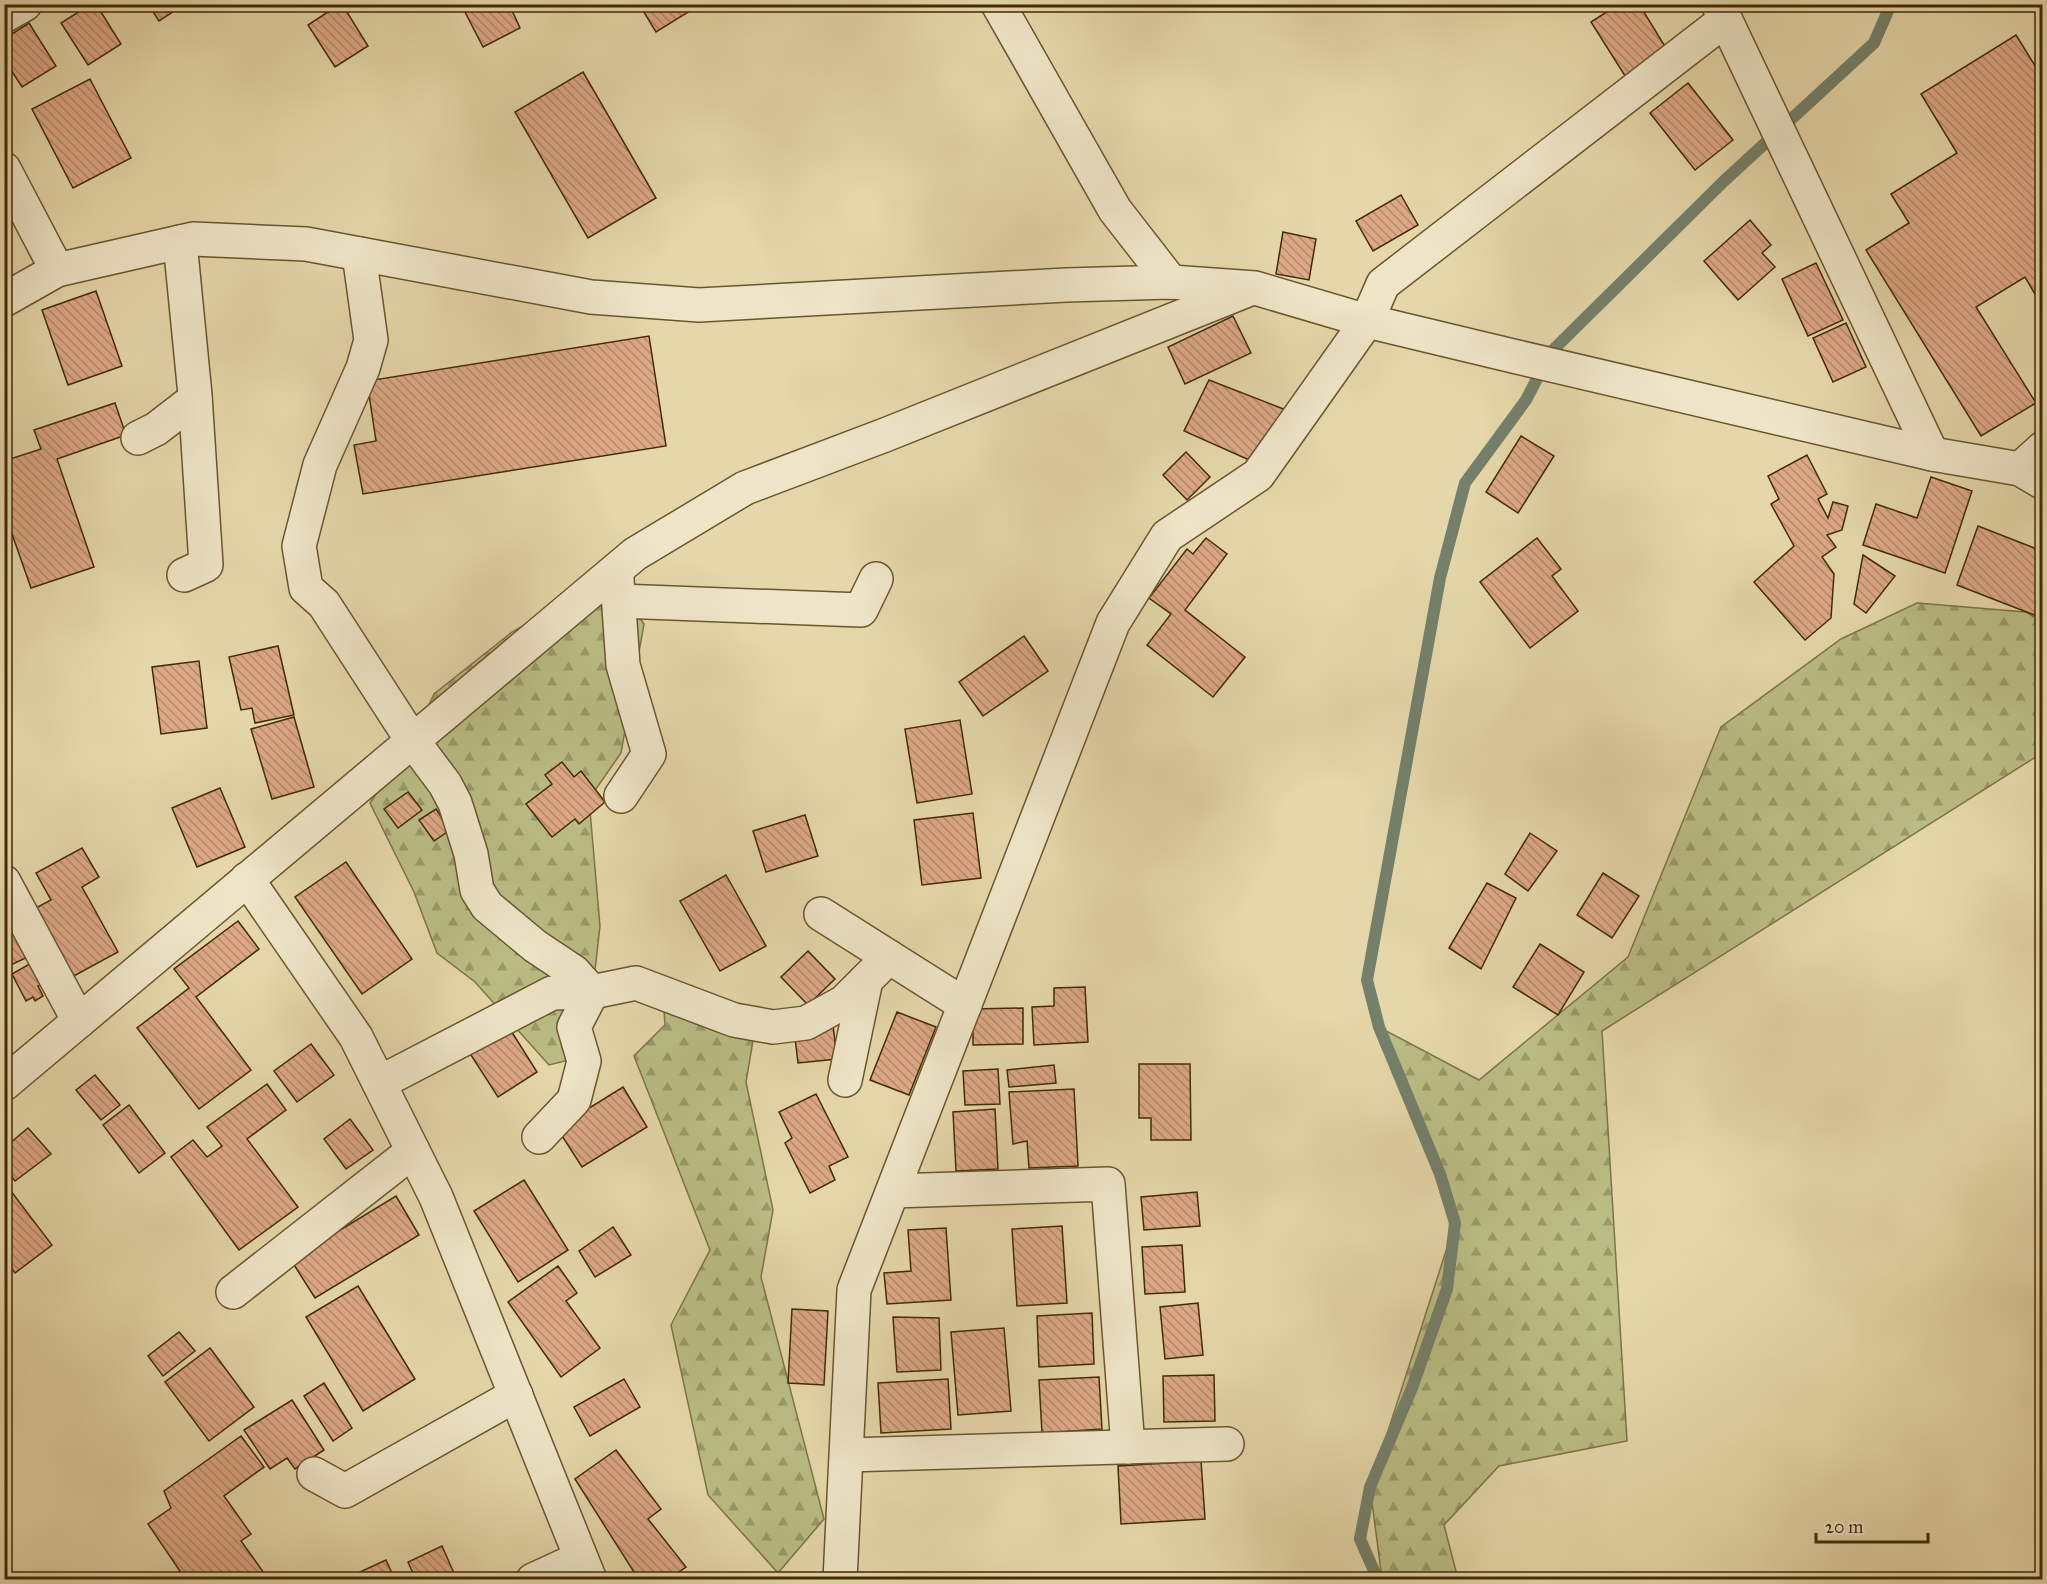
<svg xmlns="http://www.w3.org/2000/svg" width="2047" height="1584" font-family="'IM FELL Great Primer',serif">
  <style>
    .forest { fill: url(#forest-firs); stroke: #7e7446; stroke-width: 1.5 }
    .lines { fill: none; stroke-linecap: round; stroke-linejoin: round }
    .stream { stroke: #74806b; stroke-width: 12 }
    .building { fill: url(#building-back-hatch); stroke: #422a07; stroke-width: 1.5 }
    .minor-casing { stroke: #6b5530; stroke-width: 36 }
    .minor { stroke: #eee5c7; stroke-width: 33 }
  </style>
  <defs>
    <pattern id="forest-firs" width="22" height="20" patternUnits="userSpaceOnUse" patternTransform="scale(1.5)"><rect width="22" height="20" fill="#babd84"/><path d="M5 1l3.5 6h-7zM16 11l3.5 6h-7z" fill="#999a6a"/></pattern>
    <pattern id="building-back-hatch" width="6" height="6" patternUnits="userSpaceOnUse" patternTransform="scale(1.5)"><rect width="6" height="6" fill="#dda886"/><path d="M-1 5l2 2M0 0l6 6M5-1l2 2" fill="none" stroke="#b5896c"/></pattern>
  </defs>
  <rect width="100%" height="100%" fill="#e5d7a9"/>
  <filter id="stains"><feTurbulence type="fractalNoise" baseFrequency=".00333" numOctaves="4"/><feColorMatrix values="0 0 0 0 .2 0 0 0 0 .09 0 0 0 0 .02 0 0 0 .5 -.17"/></filter>
  <radialGradient id="worn" r=".72"><stop offset=".6" stop-color="#630" stop-opacity="0"/><stop offset="1" stop-color="#630" stop-opacity=".3"/></radialGradient>
  <g class="forest">
    <path d="M609 576 644 624 621 753 589 799 600 926 592 997 590 1055 549 1065 475 982 437 953 414 892 370 803 412 740 434 694 512 632Z"/>
    <path d="M1917 603 2026 612 2042 622V753L1602 1031 1627 1441 1499 1466 1444 1525 1458 1579H1382L1370 1487 1455 1223 1379 1027 1479 1080 1628 957 1721 727 1841 639Z"/>
    <path d="M662 982 758 1011 746 1082 773 1210 761 1277 824 1519 778 1573 708 1495 671 1325 710 1250 634 1056 665 1025Z"/>
  </g>
  <g class="lines">
    <path class="stream" d="M1378 1580 1360 1539 1370 1487 1412 1388 1447 1289 1455 1223 1440 1174 1379 1027 1367 980 1440 578 1465 483 1526 400 1551 352 1724 181 1874 43 1891 4"/>
  </g>
  <g class="building">
    <path d="M91 4H96L121 44 88 65 61 23Z"/>
    <path d="M148 4H185L159 21Z"/>
    <path d="M340 4H342L368 46 335 67 308 25Z"/>
    <path d="M479 4H509L520 28 483 47 465 12Z"/>
    <path d="M639 4H697L698 6 656 32Z"/>
    <path d="M1619 4H1639L1669 53 1627 79 1591 22Z"/>
    <path d="M29 23 56 66 22 87 4 59V39Z"/>
    <path d="M2016 35 2042 77V299L2039 301 2025 277 1976 307 2036 403 1981 436 1866 250 1909 223 1891 194 1957 153 1921 94Z"/>
    <path d="M583 72 656 198 588 238 515 112Z"/>
    <path d="M90 79 131 158 73 188 32 109Z"/>
    <path d="M1688 83 1733 140 1695 170 1650 113Z"/>
    <path d="M1401 195 1418 225 1373 251 1356 221Z"/>
    <path d="M1750 220 1771 245 1762 253 1775 267 1738 300 1704 261Z"/>
    <path d="M1283 232 1316 239 1309 280 1276 274Z"/>
    <path d="M1816 263 1843 320 1808 336 1782 279Z"/>
    <path d="M96 291 122 366 68 385 42 310Z"/>
    <path d="M1233 316 1251 353 1185 384 1168 347Z"/>
    <path d="M1846 323 1866 367 1833 382 1813 338Z"/>
    <path d="M649 336 666 446 363 494 354 445 376 441 367 381Z"/>
    <path d="M1209 380 1286 410 1256 463 1184 431Z"/>
    <path d="M115 403 126 435 57 459 94 567 31 588 4 511V461L41 449 34 430Z"/>
    <path d="M1521 436 1554 456 1518 513 1486 492Z"/>
    <path d="M1186 452 1210 477 1187 500 1163 475Z"/>
    <path d="M1807 455 1827 494 1818 499 1828 518 1833 502 1848 506 1842 530 1827 535 1836 547 1822 557 1834 574 1831 618 1805 640 1754 582 1794 546 1771 504 1779 499 1768 476Z"/>
    <path d="M1931 477 1972 491 1945 573 1863 545 1876 504 1917 518Z"/>
    <path d="M1978 526 2042 551V618L1957 585Z"/>
    <path d="M1206 538 1227 554 1185 610 1245 657 1213 697 1147 645 1171 614 1149 598 1187 549 1193 554Z"/>
    <path d="M1537 538 1561 569 1552 576 1578 611 1530 648 1480 582Z"/>
    <path d="M1863 555 1895 576 1866 613 1854 604Z"/>
    <path d="M1024 636 1048 671 983 716 959 682Z"/>
    <path d="M278 646 294 715 255 723 252 708 241 710 229 657Z"/>
    <path d="M199 661 207 728 161 734 152 667Z"/>
    <path d="M294 717 314 787 272 799 251 729Z"/>
    <path d="M960 720 972 794 917 803 905 729Z"/>
    <path d="M562 762 574 777 581 771 605 802 579 824 575 819 552 837 526 804 552 784 545 775Z"/>
    <path d="M220 788 245 847 197 867 172 808Z"/>
    <path d="M408 792 422 810 398 828 384 809Z"/>
    <path d="M436 809 450 830 434 841 419 820Z"/>
    <path d="M973 813 981 878 922 885 914 820Z"/>
    <path d="M805 815 818 856 766 872 753 831Z"/>
    <path d="M1530 833 1557 851 1528 891 1505 874Z"/>
    <path d="M82 848 99 877 82 887 118 952 72 977 34 909 51 900 36 873Z"/>
    <path d="M346 862 412 959 362 994 295 897Z"/>
    <path d="M1603 873 1639 896 1612 938 1577 915Z"/>
    <path d="M726 875 766 946 720 971 680 901Z"/>
    <path d="M1487 883 1516 898 1481 969 1449 948Z"/>
    <path d="M4 915 28 957 4 968Z"/>
    <path d="M238 921 259 949 196 997 251 1070 199 1109 137 1028 189 988 174 969Z"/>
    <path d="M1540 944 1584 972 1558 1015 1513 987Z"/>
    <path d="M808 951 835 979 808 1005 781 977Z"/>
    <path d="M33 962 44 983 38 986 43 996 35 1001 33 997 26 1001 12 974Z"/>
    <path d="M1085 987 1088 1042 1034 1045 1032 1007 1054 1006V988Z"/>
    <path d="M1023 1008V1044L973 1045V1009Z"/>
    <path d="M897 1012 936 1027 909 1095 870 1080Z"/>
    <path d="M833 1025 837 1059 798 1063 794 1029Z"/>
    <path d="M508 1026 537 1072 498 1097 469 1052Z"/>
    <path d="M311 1044 334 1075 297 1102 274 1071Z"/>
    <path d="M1139 1064H1190L1191 1140H1151V1118H1139Z"/>
    <path d="M1054 1065 1056 1083 1009 1087 1007 1070Z"/>
    <path d="M998 1069 1000 1104 965 1105 963 1071Z"/>
    <path d="M95 1075 120 1105 101 1120 76 1090Z"/>
    <path d="M267 1084 286 1110 247 1139 298 1207 239 1250 171 1157 193 1140 207 1157 222 1146 207 1127Z"/>
    <path d="M623 1087 647 1127 582 1167 557 1128Z"/>
    <path d="M1074 1089 1078 1166 1029 1168 1027 1141 1013 1144 1009 1092Z"/>
    <path d="M816 1094 848 1157 829 1166 835 1180 810 1193 785 1143 792 1138 779 1112Z"/>
    <path d="M129 1105 165 1153 139 1173 103 1125Z"/>
    <path d="M995 1109 998 1169 956 1171 953 1112Z"/>
    <path d="M350 1119 373 1150 346 1169 324 1139Z"/>
    <path d="M28 1128 51 1154 15 1181 4 1166V1148Z"/>
    <path d="M524 1180 568 1250 518 1282 474 1211Z"/>
    <path d="M4 1182 52 1245 15 1273 4 1258Z"/>
    <path d="M1197 1192 1200 1226 1144 1230 1141 1197Z"/>
    <path d="M396 1196 419 1235 315 1298 291 1260Z"/>
    <path d="M1062 1226 1067 1303 1017 1306 1012 1229Z"/>
    <path d="M613 1227 631 1255 595 1277 579 1251Z"/>
    <path d="M946 1228 951 1300 887 1304 884 1273 911 1271 908 1230Z"/>
    <path d="M1182 1245 1185 1292 1145 1294 1142 1247Z"/>
    <path d="M558 1266 577 1293 566 1301 600 1348 561 1377 508 1302Z"/>
    <path d="M358 1286 415 1379 363 1411 306 1317Z"/>
    <path d="M1198 1303 1203 1355 1165 1359 1160 1307Z"/>
    <path d="M792 1309 828 1311 824 1385 788 1383Z"/>
    <path d="M1092 1313 1094 1364 1039 1367 1037 1316Z"/>
    <path d="M893 1317 939 1318 941 1370 897 1372Z"/>
    <path d="M1004 1328 1011 1411 958 1415 951 1332Z"/>
    <path d="M179 1332 195 1351 163 1376 148 1356Z"/>
    <path d="M210 1348 254 1407 209 1441 165 1382Z"/>
    <path d="M1214 1375 1215 1421 1164 1422 1163 1376Z"/>
    <path d="M1099 1377 1102 1429 1042 1433 1039 1380Z"/>
    <path d="M624 1379 640 1407 590 1436 574 1407Z"/>
    <path d="M948 1379 951 1429 881 1433 878 1383Z"/>
    <path d="M324 1383 352 1428 333 1441 304 1396Z"/>
    <path d="M292 1400 324 1450 295 1469 287 1458 270 1469 244 1430Z"/>
    <path d="M241 1436 264 1467 224 1496 251 1534 241 1541 269 1580H186L148 1524 171 1508 164 1491Z"/>
    <path d="M616 1450 661 1509 648 1519 686 1567 667 1580H639L575 1479Z"/>
    <path d="M1201 1461 1205 1519 1121 1524 1118 1466Z"/>
    <path d="M442 1546 457 1580H416L408 1562Z"/>
    <path d="M386 1560 395 1580H347V1578Z"/>
  </g>
  <g class="lines">
    <defs>
      <g id="minor">
        <path d="M998 4 1115 210 1171 282"/>
        <path d="M1718 4 1932 454"/>
        <path d="M4 16 25 4"/>
        <path d="M4 169 57 270"/>
        <path d="M180 242 195 395 206 565 184 575"/>
        <path d="M359 254 371 340 363 368 320 465 299 546 306 588 324 604 412 740 445 784 455 803 471 854 477 890 487 906 535 946 574 972 592 992 574 1027 584 1061 574 1100 539 1137"/>
        <path d="M4 300 57 270 193 239 306 244 591 297 699 305 1066 285 1171 282 1255 288 1367 321 1513 356 1932 454 2020 469 2042 482"/>
        <path d="M138 438 156 429 195 399"/>
        <path d="M2020 469 2042 449"/>
        <path d="M617 579 623 665 649 754 621 796"/>
        <path d="M619 601 861 610 876 579"/>
        <path d="M247 879 356 1037 436 1197 590 1580"/>
        <path d="M4 882 79 1021"/>
        <path d="M821 914 965 1005"/>
        <path d="M845 1080 866 980"/>
        <path d="M379 1083 552 993 592 992 636 983 734 1020 773 1027 806 1023 844 1002 889 957"/>
        <path d="M4 1084 635 554 745 488 885 435 1245 291"/>
        <path d="M893 1191 1108 1184 1128 1447"/>
        <path d="M233 1292 413 1151"/>
        <path d="M847 1455 1227 1444"/>
        <path d="M314 1474 345 1491 516 1395"/>
        <path d="M533 1580 581 1558"/>
        <path d="M840 1580 854 1290 1113 623 1167 536 1258 475 1367 321 1383 284 1725 20"/>
      </g>
    </defs>
    <use href="#minor" class="minor-casing"/>
    <use href="#minor" class="minor"/>
  </g>
  <rect width="2047" height="1584" fill="none" stroke="#e5d7a9" stroke-width="24"/>
  <rect x="6" y="6" width="2035" height="1572" fill="none" stroke="#422a07" stroke-width="3"/>
  <rect x="12" y="12" width="2023" height="1560" fill="none" stroke="#422a07" stroke-width="1.5"/>
  <path d="M1816 1533v9h112v-9" fill="none" stroke="#422a07" stroke-width="3"/>
  <text x="1825" y="1533" font-size="18" fill="#422a07" stroke="#eee5c7" stroke-width="4.5" paint-order="stroke">20 m</text>
  <rect width="100%" height="100%" filter="url(#stains)"/>
  <rect width="100%" height="100%" fill="url(#worn)"/>
</svg>
